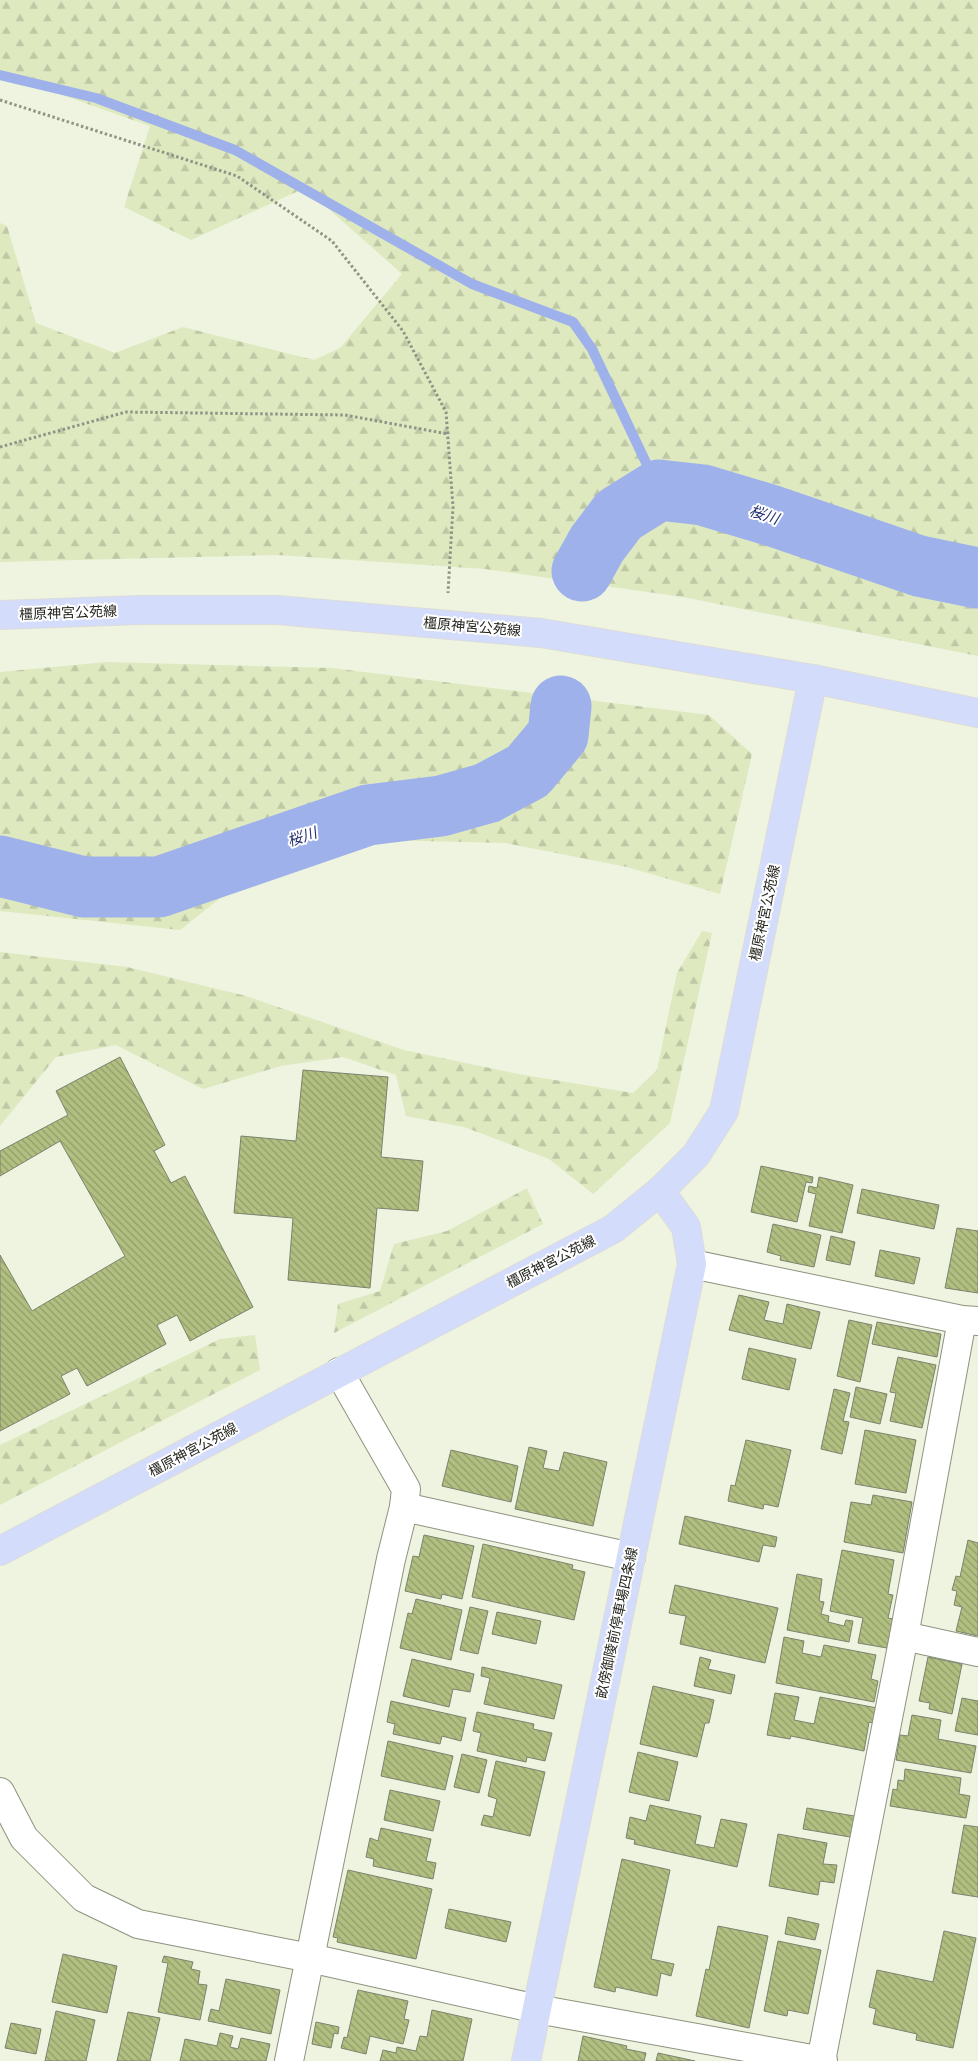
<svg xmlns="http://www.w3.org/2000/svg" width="978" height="2061" font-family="Rubik,'Noto Sans JP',sans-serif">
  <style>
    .forest { fill: url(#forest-firs) }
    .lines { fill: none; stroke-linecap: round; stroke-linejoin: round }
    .stream { stroke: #9eb1eb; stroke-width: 10 }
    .river { stroke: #9eb1eb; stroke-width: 61 }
    .building { fill: url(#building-back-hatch); stroke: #7c816e }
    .minor-casing { stroke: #8d937f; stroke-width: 30 }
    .major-casing { stroke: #dcdcdb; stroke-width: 30 }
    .path { stroke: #909486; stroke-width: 3; stroke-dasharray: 2.5 2.5; stroke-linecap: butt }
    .minor { stroke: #fff; stroke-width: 28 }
    .major { stroke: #d3dcfb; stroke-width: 28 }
    .labels { text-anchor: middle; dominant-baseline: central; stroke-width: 4; stroke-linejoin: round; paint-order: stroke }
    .street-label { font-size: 14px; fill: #252720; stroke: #fff }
    .water-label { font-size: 15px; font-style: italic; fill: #233174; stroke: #fff }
  </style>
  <defs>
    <pattern id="forest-firs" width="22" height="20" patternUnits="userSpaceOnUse" patternTransform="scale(1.25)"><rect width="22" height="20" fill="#dee9c0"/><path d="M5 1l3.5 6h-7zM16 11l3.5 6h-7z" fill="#bec8a5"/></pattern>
    <pattern id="building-back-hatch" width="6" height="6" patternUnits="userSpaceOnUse" patternTransform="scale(1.25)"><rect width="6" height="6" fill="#b1c081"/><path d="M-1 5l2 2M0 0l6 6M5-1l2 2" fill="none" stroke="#909c69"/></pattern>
  </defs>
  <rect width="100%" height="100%" fill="#eef4df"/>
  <g class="forest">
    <path d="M0 0H978V656L683 597 485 569 278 555 0 562V223L7 226 36 323 115 353 183 327 314 360 340 348 402 274 305 188 191 240 124 207 150 126 0 73Z"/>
    <path d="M107 662 332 668 709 715 752 754 720 894 627 867 506 843 379 840 247 877 180 930 0 911V672Z"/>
    <path d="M702 931 712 933 670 1123 593 1194 549 1159 464 1127 406 1116 396 1075 343 1057 281 1066 203 1089 116 1045 56 1057 0 1126V952L127 967 246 996 404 1050 518 1074 633 1093 657 1070 677 973Z"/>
    <path d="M527 1188 543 1224 334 1333 338 1304 380 1291 394 1244 447 1231Z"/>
    <path d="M255 1335 260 1370 0 1505V1445L220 1339Z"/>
  </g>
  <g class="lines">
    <path class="stream" d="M0 75 96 98 235 150 472 284 573 322 592 349 659 490"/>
    <g class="river">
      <path d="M582 571 597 544 619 515 659 490 703 495 773 516 919 566 978 578"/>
      <path d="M0 866 84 887H159L368 815 441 806 487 793 528 771 558 735 561 706"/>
    </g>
  </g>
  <g class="building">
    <path d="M120 1057 165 1145 154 1151 171 1183 185 1176 253 1307 190 1341 177 1315 157 1325 166 1344 87 1386 77 1368 61 1376 70 1394 0 1431V1255L32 1311 125 1256 60 1141 0 1176V1151L68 1115 56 1091Z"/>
    <path d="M303 1070 388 1077 381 1157 423 1161 418 1211 377 1208 370 1288 288 1280 293 1218 234 1213 241 1136 296 1141Z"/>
    <path d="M761 1166 813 1177 812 1183 806 1182 797 1222 751 1212Z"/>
    <path d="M819 1177 853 1185 842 1233 809 1226 816 1194 808 1192 809 1186 817 1188Z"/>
    <path d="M862 1189 939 1205 934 1229 857 1213Z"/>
    <path d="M773 1224 821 1235 814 1267 780 1260 781 1256 767 1252Z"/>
    <path d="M957 1228 978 1231V1293L945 1288Z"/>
    <path d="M831 1236 855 1242 850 1265 826 1260Z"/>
    <path d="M880 1250 920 1258 914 1284 875 1276Z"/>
    <path d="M739 1295 769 1302 764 1320 783 1324 787 1304 820 1312 811 1349 729 1330Z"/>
    <path d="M849 1320 872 1325 860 1382 837 1376Z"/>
    <path d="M877 1322 941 1334 937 1357 872 1344Z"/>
    <path d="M749 1348 796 1359 789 1390 742 1379Z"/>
    <path d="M898 1357 936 1365 922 1428 890 1421 896 1393 890 1392Z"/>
    <path d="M856 1387 887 1394 880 1424 850 1417Z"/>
    <path d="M834 1389 850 1393 843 1421 849 1422 842 1454 821 1449Z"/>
    <path d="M865 1430 916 1440 906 1493 855 1484Z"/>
    <path d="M746 1440 791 1450 778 1507 764 1504 763 1509 728 1501 731 1485 735 1486Z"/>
    <path d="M529 1447 547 1451 543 1468 559 1471 564 1452 607 1462 593 1526 515 1509Z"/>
    <path d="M451 1450 518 1466 511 1502 442 1486Z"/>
    <path d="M873 1495 912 1502 903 1553 844 1542 851 1502 871 1505Z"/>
    <path d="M685 1516 777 1537 775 1547 763 1545 759 1562 679 1544Z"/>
    <path d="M424 1535 474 1546 462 1599 442 1594 441 1599 405 1591 413 1556 419 1557Z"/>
    <path d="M968 1540 978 1543V1636L956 1631 962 1607 954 1605 957 1591 952 1590 956 1576 960 1577Z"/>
    <path d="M483 1544 573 1565 572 1569 585 1572 574 1620 472 1597Z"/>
    <path d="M842 1550 894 1560 888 1594 893 1595 888 1618 893 1619 887 1648 858 1643 863 1618 830 1611Z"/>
    <path d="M797 1574 822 1579 819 1601 824 1602 821 1614 829 1616 828 1622 844 1626 846 1620 853 1621 849 1642 787 1630Z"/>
    <path d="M675 1585 778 1608 765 1663 680 1644 686 1616 669 1613Z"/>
    <path d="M416 1599 462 1610 451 1660 400 1648 408 1613 412 1614Z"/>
    <path d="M470 1607 488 1611 478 1654 460 1650Z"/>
    <path d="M497 1612 541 1621 536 1644 492 1634Z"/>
    <path d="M784 1637 804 1641 802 1653 821 1657 824 1645 876 1655 871 1679 878 1681 874 1702 776 1683Z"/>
    <path d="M700 1657 711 1660 708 1669 735 1675 731 1694 694 1686Z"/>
    <path d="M928 1657 962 1664 952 1714 929 1709 930 1703 919 1701Z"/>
    <path d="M412 1659 474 1674 470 1692 453 1689 449 1707 403 1696Z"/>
    <path d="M482 1667 562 1685 554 1719 484 1704 490 1678 481 1676Z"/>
    <path d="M653 1686 714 1700 709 1723H705L697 1757 640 1744Z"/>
    <path d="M775 1693 799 1697 794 1720 814 1724 820 1697 877 1708 874 1723 869 1722 864 1751 791 1736 790 1739 767 1735Z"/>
    <path d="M962 1698 978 1701V1735L955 1731Z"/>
    <path d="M391 1701 466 1718 461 1741 442 1736 440 1744 393 1734 395 1724 387 1722Z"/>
    <path d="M477 1712 534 1724 533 1729 552 1733 545 1761 527 1757 526 1762 477 1751 481 1733 473 1731Z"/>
    <path d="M912 1715 941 1720 938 1739 976 1746 971 1773 896 1760 900 1735 908 1736Z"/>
    <path d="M388 1741 453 1756 445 1790 381 1776Z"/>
    <path d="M638 1752 678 1762 669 1801 629 1792Z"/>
    <path d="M462 1754 487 1760 479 1793 454 1787Z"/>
    <path d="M496 1761 545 1772 530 1836 481 1825 484 1815 493 1817 497 1799 488 1796Z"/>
    <path d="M905 1769 961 1778 959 1794 970 1796 966 1818 890 1806 893 1789 897 1790 898 1780 904 1781Z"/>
    <path d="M390 1790 440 1801 433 1831 384 1820Z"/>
    <path d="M650 1805 701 1816 695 1844 714 1848 721 1819 747 1824 737 1867 634 1844 635 1840 626 1838 630 1817 646 1821Z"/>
    <path d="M807 1808 860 1817 856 1838 803 1829Z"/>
    <path d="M964 1825 978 1827V1897L952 1893Z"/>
    <path d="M381 1828 431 1839 426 1861 436 1863 433 1879 373 1866 374 1859 366 1857 370 1838 378 1841Z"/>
    <path d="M778 1834 827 1843 823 1864 837 1865 834 1883 820 1881 818 1895 769 1886Z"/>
    <path d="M622 1859 670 1870 651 1959 674 1964 671 1976 661 1973 657 1996 616 1987 615 1992 594 1987Z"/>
    <path d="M348 1870 432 1889 416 1959 337 1942 338 1938 333 1937Z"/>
    <path d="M449 1909 511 1922 506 1942 445 1928Z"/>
    <path d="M788 1917 819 1924 815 1940 785 1934Z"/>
    <path d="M718 1926 768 1936 749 2028 696 2016 706 1969 709 1970Z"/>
    <path d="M944 1931 976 1938 953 2048 916 2040 917 2034 873 2024 876 2009 869 2007 877 1970 933 1982Z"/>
    <path d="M778 1941 821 1950 808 2014 788 2010 787 2016 764 2011Z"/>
    <path d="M63 1954 117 1966 107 2013 52 2002Z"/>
    <path d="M164 1956 193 1962 191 1969 200 1971 198 1984 207 1985 200 2020 158 2012 168 1963 162 1962Z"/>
    <path d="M226 1979 280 1990 271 2034 208 2021 211 2009 219 2011Z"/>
    <path d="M358 1990 408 2001 404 2019 409 2020 403 2044 370 2036 366 2054 341 2048 344 2037 347 2038Z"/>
    <path d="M432 2010 472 2019 463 2061H380L383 2050 396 2053 397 2047 416 2051 420 2036 427 2037Z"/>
    <path d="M56 2011 95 2020 86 2061H45Z"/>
    <path d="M128 2012 160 2018 150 2061H117Z"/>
    <path d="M316 2022 339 2027 338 2034 334 2033 331 2048 312 2044Z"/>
    <path d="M11 2023 41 2029 36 2054 5 2048Z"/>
    <path d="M220 2033 233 2036 230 2047 238 2049 241 2038 270 2044 266 2061H180L185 2039 217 2046Z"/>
    <path d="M583 2036 627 2046 626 2049 646 2053 644 2061H578Z"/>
    <path d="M658 2053 695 2061H656Z"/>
  </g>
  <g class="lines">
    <defs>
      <g id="minor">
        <path d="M692 1264 962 1320 978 1321"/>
        <path d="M404 1507 631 1557"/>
        <path d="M904 1636 978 1652"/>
        <path d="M0 1792 24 1838 84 1898 138 1924 310 1958 537 2009 823 2061"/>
        <path d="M289 2061 391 1559 404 1507 406 1489 339 1372"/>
        <path d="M821 2061 904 1636 962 1320"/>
      </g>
      <g id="major">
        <path d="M0 615 140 610H277L541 633 813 679 978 713"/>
        <path d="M0 1551 613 1229 660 1191 696 1155 724 1111 813 679"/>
        <path d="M526 2061 692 1264 686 1227 660 1191"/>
      </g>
    </defs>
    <use href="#minor" class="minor-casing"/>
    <use href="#major" class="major-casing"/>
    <g class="path">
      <path d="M0 100 237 176 332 241 403 331 446 412 453 507 448 593"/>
      <path d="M0 447 126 412 345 415 448 434"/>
    </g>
    <use href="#minor" class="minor"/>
    <use href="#major" class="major"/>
  </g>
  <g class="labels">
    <g class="street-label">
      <text transform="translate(68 613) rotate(-2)">橿原神宮公苑線</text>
      <text transform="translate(472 627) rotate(5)">橿原神宮公苑線</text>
      <text transform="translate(765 913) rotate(-78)">橿原神宮公苑線</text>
      <text transform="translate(551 1262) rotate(-27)">橿原神宮公苑線</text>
      <text transform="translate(193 1450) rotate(-28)">橿原神宮公苑線</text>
      <text transform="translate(617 1623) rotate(-78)">畝傍御陵前停車場四条線</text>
    </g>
    <g class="water-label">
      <text transform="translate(764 515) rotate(18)">桜川</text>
      <text transform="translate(302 837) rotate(-19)">桜川</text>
    </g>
  </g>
</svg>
